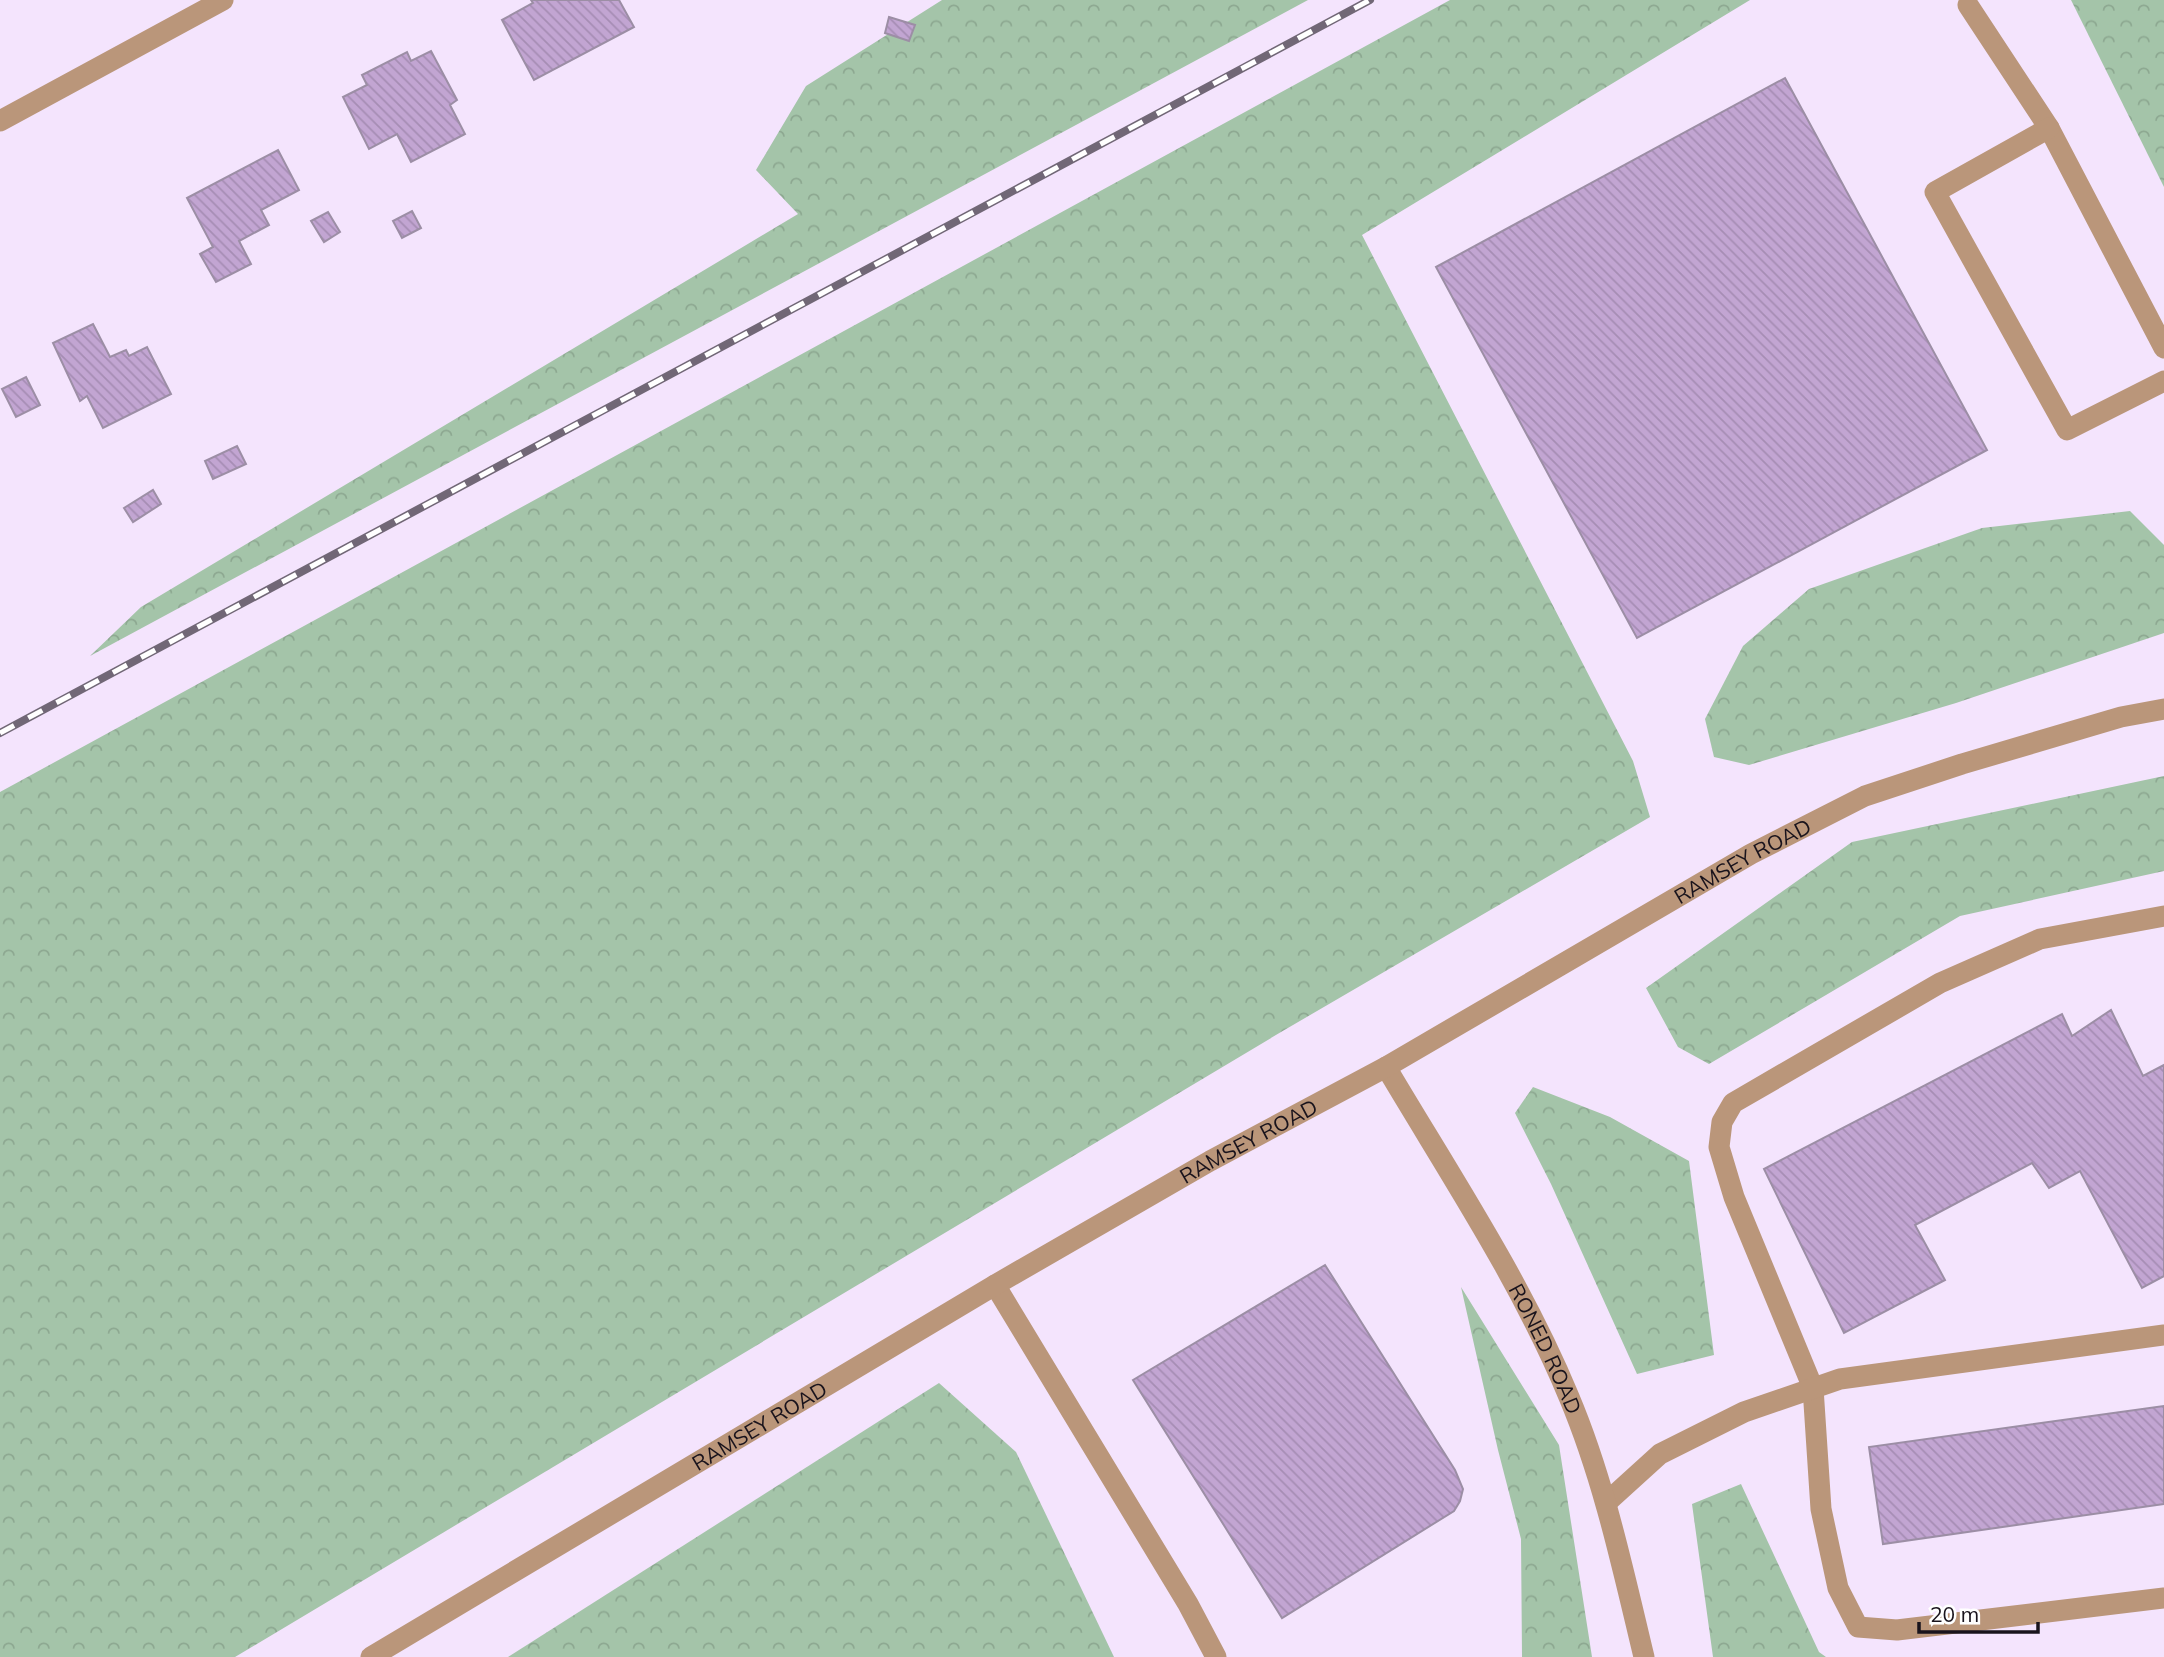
<svg xmlns="http://www.w3.org/2000/svg" width="2164" height="1657" font-family="Mulish,sans-serif">
  <style>
    .forest { fill: url(#forest-crowns) }
    .building { fill: url(#building-back-hatch); stroke: #9c8ea5; stroke-width: 2 }
    .lines { fill: none; stroke-linecap: round; stroke-linejoin: round }
    .lane { stroke: #ba967a; stroke-width: 21 }
    .street { stroke: #ba967a; stroke-width: 21 }
    .rail-casing { stroke: #716776; stroke-width: 8 }
    .rail { stroke: #fff; stroke-width: 5; stroke-dasharray: 16; stroke-linecap: butt }
    .labels { text-anchor: middle; dominant-baseline: central; stroke-width: 5; stroke-linejoin: round; paint-order: stroke }
    .street-label { font-size: 21px; fill: #19131c; stroke: #fff }
  </style>
  <defs>
    <pattern id="forest-crowns" width="20" height="18" patternUnits="userSpaceOnUse" patternTransform="scale(1.75)"><rect width="20" height="18" fill="#a4c4a9"/><path d="M2 6a3 3 0 1 1 6 0M12 15a3 3 0 1 1 6 0" fill="none" stroke="#8da891"/></pattern>
    <pattern id="building-back-hatch" width="6" height="6" patternUnits="userSpaceOnUse" patternTransform="scale(1.75)"><rect width="6" height="6" fill="#c2a5d2"/><path d="M-1 5l2 2M0 0l6 6M5-1l2 2" fill="none" stroke="#a68db4"/></pattern>
  </defs>
  <rect width="100%" height="100%" fill="#f4e4fd"/>
  <g class="forest">
    <path d="M942 0H1308L90 656 141 607 798 214 756 170 806 86Z"/>
    <path d="M1450 0H1750L1362 235 1633 761 1650 817 1281 1032 235 1657H0V792Z"/>
    <path d="M2071 0H2164V187Z"/>
    <path d="M2130 511 2164 545V633L1956 703 1749 765 1714 757 1705 719 1743 646 1809 589 1982 528Z"/>
    <path d="M2164 776V871L1960 916 1709 1064 1678 1047 1646 988 1852 842Z"/>
    <path d="M1533 1087 1610 1117 1689 1161 1714 1355 1637 1374 1551 1184 1515 1113Z"/>
    <path d="M1461 1287 1559 1445 1592 1657H1522L1521 1539 1498 1450Z"/>
    <path d="M939 1383 1016 1452 1114 1657H508Z"/>
    <path d="M1741 1484 1819 1652 1826 1657H1713L1692 1504Z"/>
  </g>
  <g class="building">
    <path d="M531 0H619L634 27 534 80 502 20 533 3Z"/>
    <path d="M889 17 915 25 909 41 885 33Z"/>
    <path d="M431 51 457 100 450 105 465 134 411 162 397 134 369 149 343 97 367 85 362 75 407 52 411 61Z"/>
    <path d="M1785 78 1987 450 1637 638 1436 267Z"/>
    <path d="M278 150 299 190 261 210 269 225 239 241 251 264 216 282 200 254 213 247 187 198Z"/>
    <path d="M412 211 421 228 402 238 393 221Z"/>
    <path d="M328 212 340 232 324 242 311 221Z"/>
    <path d="M93 324 110 357 126 350 129 356 147 347 171 394 103 428 87 396 80 401 53 343Z"/>
    <path d="M26 377 40 405 16 417 2 389Z"/>
    <path d="M237 446 246 464 213 479 205 461Z"/>
    <path d="M153 490 161 504 133 522 124 508Z"/>
    <path d="M2111 1010 2143 1076 2164 1065V1276L2142 1288 2080 1171 2049 1188 2032 1163 1915 1225 1945 1280 1844 1333 1764 1169 2062 1014 2072 1036Z"/>
    <path d="M1325 1265 1455 1470 1463 1489 1460 1501 1454 1511 1282 1618 1133 1380Z"/>
    <path d="M2164 1406V1504L1883 1544 1869 1447Z"/>
  </g>
  <g class="lines">
    <g class="lane">
      <path d="M1968 5 2049 128 2164 348"/>
      <path d="M2049 128 1935 192 2067 430 2164 381"/>
      <path d="M2164 916 2040 939 1940 983 1733 1103 1722 1122 1719 1147 1734 1197 1813 1388 1821 1509 1838 1588 1858 1627 1897 1630 2164 1598"/>
      <path d="M995 1285 1188 1604 1216 1657"/>
      <path d="M1606 1503 1660 1454 1744 1412 1840 1379 2164 1335"/>
    </g>
    <g class="street">
      <path d="M0 121 223 0"/>
      <path id="s1" d="M1386 1067C1450 1175 1521 1281 1569 1397 1604 1480 1623 1570 1644 1657"/>
      <path id="s2" d="M371 1657 995 1285 1210 1161 1386 1067 1751 854 1865 796 1962 764 2121 717 2164 709"/>
    </g>
    <defs>
      <path id="rail" d="M0 733 1370 0"/>
    </defs>
    <use href="#rail" class="rail-casing"/>
    <use href="#rail" class="rail"/>
  </g>
  <g class="labels">
    <g class="street-label">
      <text stroke="none"><textPath href="#s2" startOffset="1586">RAMSEY ROAD</textPath></text>
      <text stroke="none"><textPath href="#s2" startOffset="1018">RAMSEY ROAD</textPath></text>
      <text stroke="none"><textPath href="#s1" startOffset="324">RONED ROAD</textPath></text>
      <text stroke="none"><textPath href="#s2" startOffset="452">RAMSEY ROAD</textPath></text>
    </g>
  </g>
  <path d="M1919 1622v10h119v-10" fill="none" stroke="#19131c" stroke-width="3.5"/>
  <text x="1930" y="1622" font-size="21" fill="#19131c" stroke="#ffffff" stroke-width="5" paint-order="stroke">20 m</text>
</svg>
